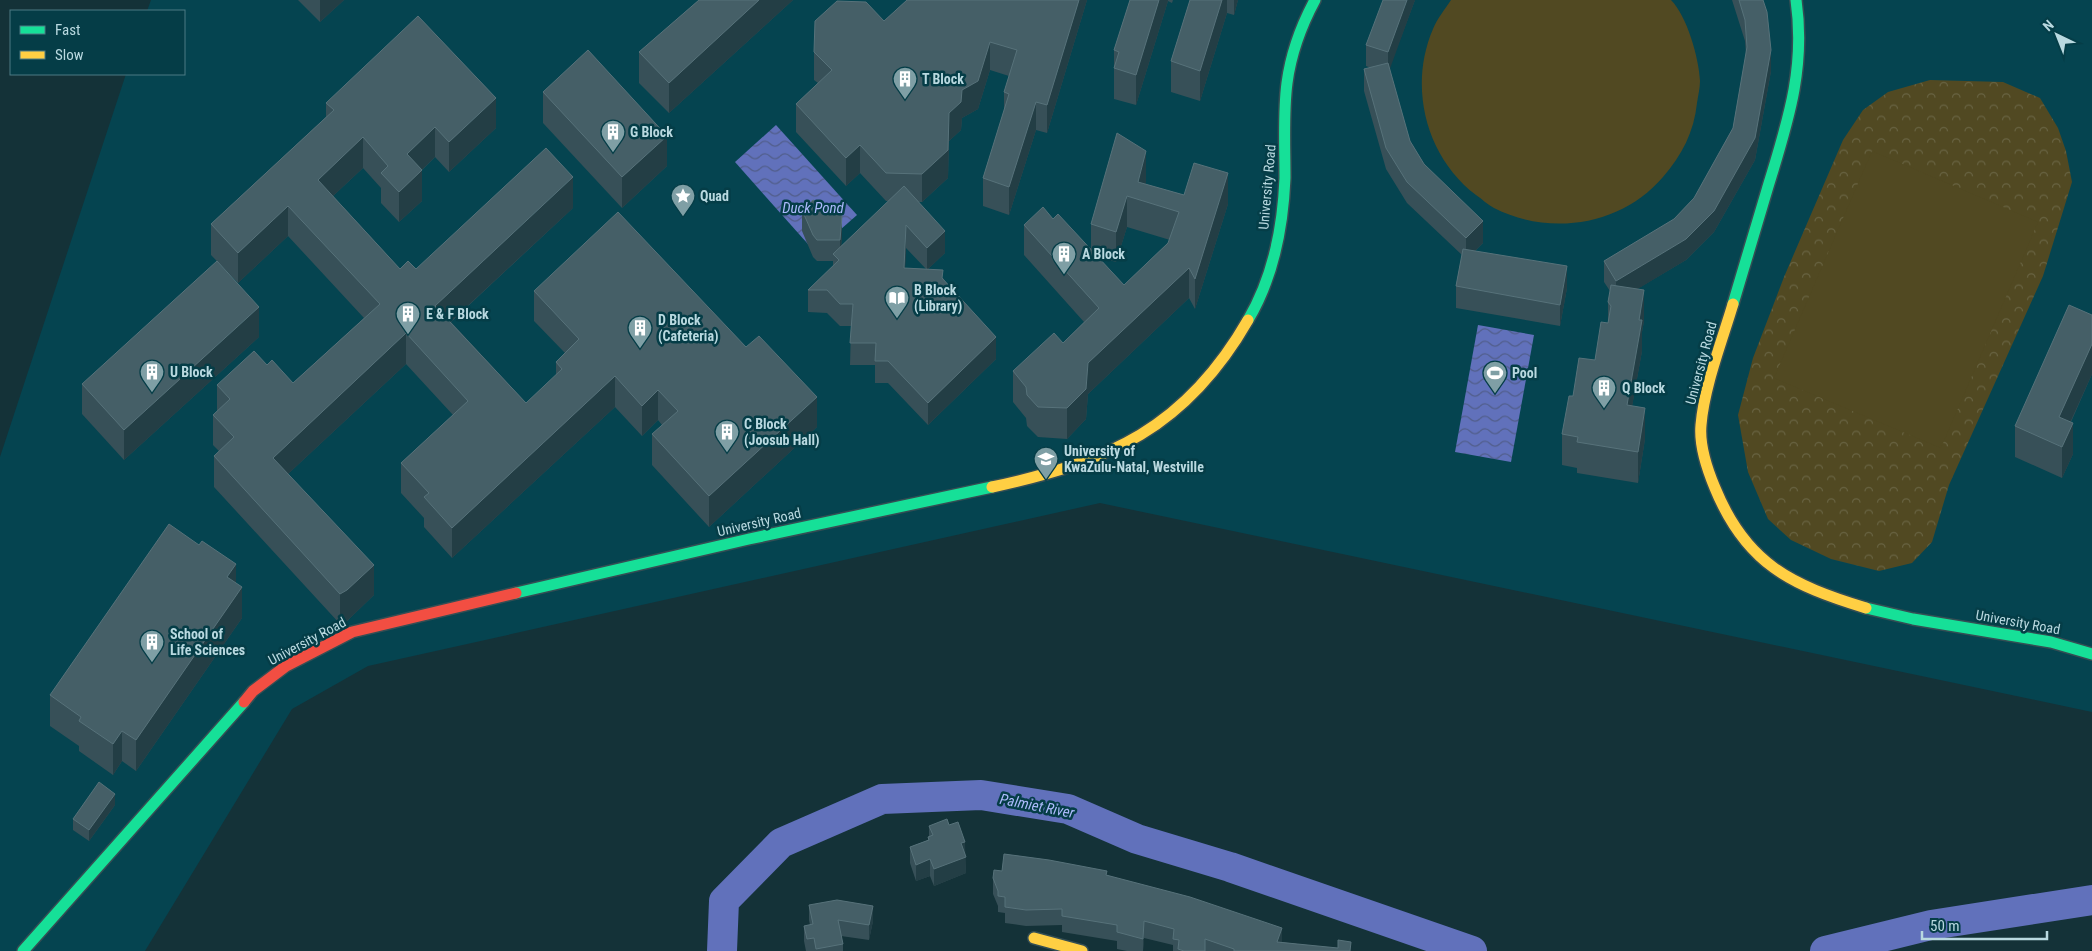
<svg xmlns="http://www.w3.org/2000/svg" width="2092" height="951" font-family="'Roboto Condensed',sans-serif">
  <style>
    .built { fill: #054450 }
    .park { fill: url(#park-crowns) }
    .pitch { fill: #514922 }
    .water { fill: url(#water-waves) }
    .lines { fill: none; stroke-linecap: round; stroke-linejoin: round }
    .river { stroke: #6171bb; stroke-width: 30 }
    .fast-casing { stroke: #344e54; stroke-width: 14 }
    .slow-casing { stroke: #344e54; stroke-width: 14 }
    .jam-casing { stroke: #344e54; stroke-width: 14 }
    .fast { stroke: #16e098; stroke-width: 11 }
    .slow { stroke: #ffcf43; stroke-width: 11 }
    .jam { stroke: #f24e42; stroke-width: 11 }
    .wall { fill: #375058; fill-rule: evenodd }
    .shaded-wall { fill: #233e45 }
    .building { fill: #455f67; stroke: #57727a }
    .labels { text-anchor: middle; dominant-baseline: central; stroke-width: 5; stroke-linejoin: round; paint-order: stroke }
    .poi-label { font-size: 14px; font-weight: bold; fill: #b9d9e0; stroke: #053d47; text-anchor: start }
    .street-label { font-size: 14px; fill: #b9d9e0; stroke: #053d47 }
    .water-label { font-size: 15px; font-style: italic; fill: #acbafb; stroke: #053d47 }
  </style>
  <defs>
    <pattern id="park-crowns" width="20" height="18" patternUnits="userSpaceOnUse" patternTransform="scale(1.25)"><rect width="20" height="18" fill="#514922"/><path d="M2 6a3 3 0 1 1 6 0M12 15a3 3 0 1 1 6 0" fill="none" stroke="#686342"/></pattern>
    <pattern id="water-waves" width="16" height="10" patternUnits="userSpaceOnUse" patternTransform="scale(1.25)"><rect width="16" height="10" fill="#6171bb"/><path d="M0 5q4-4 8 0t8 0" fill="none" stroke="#515e8b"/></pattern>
  </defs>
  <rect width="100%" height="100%" fill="#143238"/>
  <path class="built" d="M151 0H2092V712L1100 503 368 666 292 709 145 951H0V457L126 74H184V11H147Z"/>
  <path class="park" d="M1930 80 2003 82 2040 98 2058 128 2066 151 2072 182 2043 276 1949 485 1932 542 1912 563 1879 571 1831 559 1791 540 1768 519 1748 472 1738 415 1753 358 1784 277 1843 140 1863 110 1888 92Z"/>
  <g class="pitch">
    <path d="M1451 0H1671C1687 16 1699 58 1700 81 1700 88 1698 96 1697 103 1694 132 1682 155 1663 177 1622 225 1551 237 1494 208 1488 205 1482 199 1476 195 1426 157 1408 87 1433 29 1437 19 1445 9 1451 0Z"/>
    <path d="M1872 151 2038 222 1941 448 1774 378Z"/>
  </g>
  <g class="water">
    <path d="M776 125 857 215 815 252 735 162Z"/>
    <path d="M1478 325 1534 335 1511 462 1455 452Z"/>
  </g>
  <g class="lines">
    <g class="river">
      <path d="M722 951 724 901 781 843 882 799 981 795 1068 809 1137 839 1230 867 1472 951"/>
      <path d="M1825 951 1931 925 2092 900"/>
    </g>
    <defs>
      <g id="fast">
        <path d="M1733 304C1744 266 1756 228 1767 190 1787 124 1806 70 1796 0"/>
        <path d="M1248 320C1273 278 1283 226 1285 178 1285 146 1283 114 1287 83 1291 53 1301 26 1315 0"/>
        <path d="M516 593 749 539 992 487"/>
        <path d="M1866 608 1913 619 2051 642 2092 654"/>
        <path d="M23 951 244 702"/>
      </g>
      <g id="slow">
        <path d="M1733 304C1722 341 1704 387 1701 425 1699 446 1707 469 1715 488 1746 564 1791 585 1866 608"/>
        <path d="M992 487C1109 462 1186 428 1248 320"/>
        <path d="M1034 938 1082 951"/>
      </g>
      <path id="jam" d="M244 702 253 691 286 666 352 632 516 593"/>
    </defs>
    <use href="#fast" class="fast-casing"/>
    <use href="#slow" class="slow-casing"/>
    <use href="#jam" class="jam-casing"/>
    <use href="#fast" class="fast"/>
    <use href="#slow" class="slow"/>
    <use href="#jam" class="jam"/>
  </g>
  <g class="wall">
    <path d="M298 0H344L320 22Z"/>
    <path d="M699 0H793L669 113 639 83V52Z"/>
    <path d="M907 0H1087L1047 133 1036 130 1009 215 983 206V178L1004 111V92L1009 76 990 70 978 109 962 118 961 130 949 141 948 178 922 202H919L945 253 928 269 943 278 996 359 928 425 888 383H875V365H850L851 326H840L827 313 808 312V290L833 266V261H817L813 257 802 231V210L842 237 841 246 889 201H886L860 173 846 186 796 132V104L818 83 814 80V52L884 21ZM906 248 926 269 905 268Z"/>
    <path d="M1130 0H1173L1172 3 1168 1 1136 105 1114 99V50Z"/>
    <path d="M1190 0H1238L1234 15 1227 13 1200 101 1171 92V61Z"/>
    <path d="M1415 0 1389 69 1410 141 1424 164 1483 243 1475 251 1567 288 1560 326 1456 308V286L1462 255 1407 203 1386 169 1364 91V69L1371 68 1366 66V45Z"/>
    <path d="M1732 0H1763L1771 71 1755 160 1714 232 1686 260 1637 289 1644 321 1642 332V351L1632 406 1645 439 1638 483 1577 473V468L1562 465V434L1573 396 1595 360 1608 323V302L1610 291 1604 282V261L1674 219 1694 198 1733 128 1746 54 1745 41Z"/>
    <path d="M543 92 667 166 622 208 543 123Z"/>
    <path d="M326 103 496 128 449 172 435 157 422 170V201L399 222 381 203V188L363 168 333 196 400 269H416L573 208 451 322 526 403 556 376V362L565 353 534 321V291L817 427 709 527 652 465V434L662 425 658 420 642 436 615 407 452 558 424 527V518L401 493V463L453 415 406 364 288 474 374 595 347 621 340 624 214 487V456L219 451 213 445V415L217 411V385L267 365 293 383 364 318 288 236 238 283 211 255V224L326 117Z"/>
    <path d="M1146 182 1145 184 1184 195 1228 204 1195 309 1189 298 1088 394 1086 419 1067 439 1038 437 1027 426 1026 418 1013 402V371L1063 343 1084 322 1024 255V225L1053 219 1091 249V224ZM1127 227 1170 240 1168 243 1124 285 1098 257 1116 262Z"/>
    <path d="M2092 315V374L2071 422 2073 454 2062 478 2015 457V426Z"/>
    <path d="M259 337 124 460 82 414V384Z"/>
    <path d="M236 583 242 618 136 771 122 761 113 775 79 751V746L50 726V695Z"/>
    <path d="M115 805 89 841 73 830V819Z"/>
    <path d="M929 826 965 855 966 873 934 886 930 876 916 881 910 863V847L928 840V837H929Z"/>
    <path d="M1002 871 1107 875 1282 942 1351 951H1173V945L1144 938 1143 951H1127L1117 949V941L1062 932V925L1026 926 1005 923V913L998 912V906L993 894V878Z"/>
    <path d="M809 905 873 921 869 940 841 936 843 944V951H806L804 941V926L810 925 809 920Z"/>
  </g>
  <g class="shaded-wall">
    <path d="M320 0H344L320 22Z"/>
    <path d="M759 0H793L669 113V83Z"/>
    <path d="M1079 0H1087L1047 133V105Z"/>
    <path d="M1159 0H1168V1L1136 105V75Z"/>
    <path d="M1222 0H1227V13L1200 101V71Z"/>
    <path d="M1234 0H1238L1234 15Z"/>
    <path d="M1407 0H1415L1388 74V52Z"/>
    <path d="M990 42V70L978 109 962 118 961 130 949 141 948 178 922 202V174L949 113 962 90Z"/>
    <path d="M1771 50V71L1755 160 1714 232 1686 260 1616 302V281L1755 138Z"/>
    <path d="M496 98V128L449 172V142Z"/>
    <path d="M1036 102V130L1009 215V187Z"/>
    <path d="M435 127V157L407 184V154Z"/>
    <path d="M667 136V166L622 208V177Z"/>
    <path d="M363 137V168L318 210V180Z"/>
    <path d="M860 145V173L846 186V158Z"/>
    <path d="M1146 151V182L1141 200 1138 182Z"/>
    <path d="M422 170V201L399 222V192Z"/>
    <path d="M1228 173V204L1195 309V279Z"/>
    <path d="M573 177V208L435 336V306Z"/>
    <path d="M1127 196V227L1116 262V232Z"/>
    <path d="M288 206V236L238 283V253Z"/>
    <path d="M842 216V237L840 261V240Z"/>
    <path d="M1483 221V243L1466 260V238Z"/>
    <path d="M906 225V248L904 291V268Z"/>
    <path d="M945 231V253L927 270V248Z"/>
    <path d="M1567 266V288L1560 326V305Z"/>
    <path d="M1189 268V298L1088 394 1086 419 1067 439V408L1088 363Z"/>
    <path d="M1644 290V321L1642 332V351L1627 435V405Z"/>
    <path d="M259 307V337L124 460V430Z"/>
    <path d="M406 333V364L273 488V458Z"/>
    <path d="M996 337V359L928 425V403Z"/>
    <path d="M2092 344V374L2059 447V417Z"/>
    <path d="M615 376V407L452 558V528Z"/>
    <path d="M658 390V420L642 436V406Z"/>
    <path d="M817 397V427L709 527V496Z"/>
    <path d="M1645 408V439L1638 483V452Z"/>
    <path d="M2073 423V454L2062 478V447Z"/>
    <path d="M236 564V595L227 577Z"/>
    <path d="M374 565V595L347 621 340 624V594Z"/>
    <path d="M242 587V618L136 771V740Z"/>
    <path d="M122 731V761L113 775V744Z"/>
    <path d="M115 794V805L89 841V830Z"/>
    <path d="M965 842 966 873 934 886V869L961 843Z"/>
    <path d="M930 859V876L916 881V865Z"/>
    <path d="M873 906V921L869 940V925Z"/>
    <path d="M1144 921V938L1143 951V939Z"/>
    <path d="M1282 928V944L1277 942Z"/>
  </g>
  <g class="building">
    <path d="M699 0H759L669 83 639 52Z"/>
    <path d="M907 0H1079L1047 105 1036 102 1009 187 983 178 1009 94 1004 92 1017 50 990 42 978 81 962 90 961 102 949 113 948 150 922 174 886 173 860 145 846 158 796 104 832 70 814 52 815 21 837 1 866 2 884 21Z"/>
    <path d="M1130 0H1159L1136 75 1114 68 1119 52 1114 50Z"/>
    <path d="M1190 0H1222L1200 71 1171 61Z"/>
    <path d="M1383 0H1407L1388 52 1366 45Z"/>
    <path d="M1739 0H1763L1767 12 1771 50 1755 138 1714 211 1686 239 1616 281 1604 261 1674 219 1694 198 1733 128 1747 47 1745 20Z"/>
    <path d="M418 16 496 98 449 142 435 127 407 154 422 170 399 192 381 173 388 166 363 137 318 180 400 269 408 261 416 269 546 148 573 177 435 306 526 403 562 369 556 362 579 339 534 291 618 212 746 347 759 336 817 397 709 496 652 434 678 411 658 390 642 406 615 376 452 528 424 497 429 493 401 463 468 401 406 333 273 458 374 565 347 590 340 594 214 456 234 437 213 415 230 399 217 385 254 351 267 365 272 360 293 383 380 304 288 206 238 253 211 224 334 110 326 103Z"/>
    <path d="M588 50 667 136 622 177 543 92Z"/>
    <path d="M1388 63 1410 141 1424 164 1483 221 1466 238 1407 182 1386 148 1364 69Z"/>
    <path d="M1117 133 1146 151 1138 182 1184 195 1194 163 1228 173 1195 279 1189 268 1088 363 1086 389 1067 408 1038 407 1027 395 1026 387 1013 371 1054 333 1063 343 1099 308 1024 225 1043 207 1053 219 1058 214 1124 285 1168 243 1179 212 1127 196 1116 232 1091 224Z"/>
    <path d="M904 186 945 231 927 248 906 225 904 268 943 270 942 278 996 337 928 403 888 361H875L876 343H850L853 304H840L827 290H808L839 260 833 254Z"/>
    <path d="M813 200 837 210 842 216 840 240H817L813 235 802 210Z"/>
    <path d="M1463 249 1567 266 1560 305 1456 286Z"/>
    <path d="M217 261 259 307 124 430 82 384Z"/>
    <path d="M1611 285 1644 290 1639 320H1642L1627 405 1645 408 1638 452 1577 442 1578 437 1562 434 1569 396H1573L1579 358 1595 360 1601 322 1608 323 1611 306 1608 302Z"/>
    <path d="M2069 305 2092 315V344L2059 417 2073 423 2062 447 2015 426Z"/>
    <path d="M169 524 199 545 202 541 236 564 227 577 242 587 136 740 122 731 113 744 79 721 81 717 50 695Z"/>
    <path d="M99 782 115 794 89 830 73 819Z"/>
    <path d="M947 819 949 825 958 822 965 842 961 843 966 857 934 869 930 859 916 865 910 847 929 840 928 837 933 835 929 826Z"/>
    <path d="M1004 854 1049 860 1107 871 1106 875 1190 897 1282 928 1277 942 1338 948V940L1351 942 1350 951H1234V949L1205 939V951H1184L1178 949 1179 940 1173 939 1174 929 1144 921 1143 939 1117 932V925L1062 916V909L1026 910 1005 907V897L998 896V891L993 878 994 870 1002 871Z"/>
    <path d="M837 900 873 906 869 925 838 920 843 944 816 949 814 938 807 939 804 926 813 924 809 905Z"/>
  </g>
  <defs>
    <symbol id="building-pin" viewBox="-11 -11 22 30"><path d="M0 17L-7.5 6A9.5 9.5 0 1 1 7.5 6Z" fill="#7f9fa5" stroke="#053d47"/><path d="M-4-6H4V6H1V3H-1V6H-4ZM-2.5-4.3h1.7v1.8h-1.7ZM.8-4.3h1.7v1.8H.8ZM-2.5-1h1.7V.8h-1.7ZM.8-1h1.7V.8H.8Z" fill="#fff"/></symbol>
    <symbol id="sight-pin" viewBox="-11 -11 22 30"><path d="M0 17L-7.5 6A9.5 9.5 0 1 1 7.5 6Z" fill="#7f9fa5" stroke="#053d47"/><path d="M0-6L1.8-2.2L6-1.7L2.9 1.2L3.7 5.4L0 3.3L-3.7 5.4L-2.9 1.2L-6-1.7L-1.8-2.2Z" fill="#fff"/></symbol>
    <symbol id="library-pin" viewBox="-11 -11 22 30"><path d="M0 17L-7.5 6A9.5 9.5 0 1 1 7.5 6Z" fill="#7f9fa5" stroke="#053d47"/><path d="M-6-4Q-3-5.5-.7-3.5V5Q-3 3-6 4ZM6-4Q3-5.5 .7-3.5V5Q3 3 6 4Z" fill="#fff"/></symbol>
    <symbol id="stadium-pin" viewBox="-11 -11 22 30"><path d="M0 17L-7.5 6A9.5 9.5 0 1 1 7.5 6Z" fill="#7f9fa5" stroke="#053d47"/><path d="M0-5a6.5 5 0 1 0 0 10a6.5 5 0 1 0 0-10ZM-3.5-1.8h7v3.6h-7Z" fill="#fff"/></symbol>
    <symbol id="university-pin" viewBox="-11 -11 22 30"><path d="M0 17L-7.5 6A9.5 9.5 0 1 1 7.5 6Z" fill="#7f9fa5" stroke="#053d47"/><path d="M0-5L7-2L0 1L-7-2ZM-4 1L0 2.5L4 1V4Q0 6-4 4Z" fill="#fff"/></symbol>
  </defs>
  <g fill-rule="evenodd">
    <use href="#building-pin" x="891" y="65" width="28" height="38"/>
    <use href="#building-pin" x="599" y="118" width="28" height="38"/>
    <use href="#sight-pin" x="669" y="182" width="28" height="38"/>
    <use href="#building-pin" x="1050" y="240" width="28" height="38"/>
    <use href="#library-pin" x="883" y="284" width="28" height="38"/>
    <use href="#building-pin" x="394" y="300" width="28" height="38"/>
    <use href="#building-pin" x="626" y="314" width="28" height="38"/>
    <use href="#building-pin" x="138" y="358" width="28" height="38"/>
    <use href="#stadium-pin" x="1481" y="359" width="28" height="38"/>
    <use href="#building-pin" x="1590" y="374" width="28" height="38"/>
    <use href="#building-pin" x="713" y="418" width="28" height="38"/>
    <use href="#university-pin" x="1032" y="445" width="28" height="38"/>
    <use href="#building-pin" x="138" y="628" width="28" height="38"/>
  </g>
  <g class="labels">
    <g class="poi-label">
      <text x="922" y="79">T Block</text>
      <text x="630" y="132">G Block</text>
      <text x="700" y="196">Quad</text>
      <text x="1082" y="254">A Block</text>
      <text x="914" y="290">B Block<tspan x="914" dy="16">(Library)</tspan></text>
      <text x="426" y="314">E &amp; F Block</text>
      <text x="658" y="320">D Block<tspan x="658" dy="16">(Cafeteria)</tspan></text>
      <text x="170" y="372">U Block</text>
      <text x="1512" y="373">Pool</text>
      <text x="1622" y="388">Q Block</text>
      <text x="744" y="424">C Block<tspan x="744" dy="16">(Joosub Hall)</tspan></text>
      <text x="1064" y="451">University of<tspan x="1064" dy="16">KwaZulu-Natal, Westville</tspan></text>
      <text x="170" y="634">School of<tspan x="170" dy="16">Life Sciences</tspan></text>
    </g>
    <g class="street-label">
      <text transform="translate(1267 187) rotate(-85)">University Road</text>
      <text transform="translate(1701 363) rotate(-75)">University Road</text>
      <text transform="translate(759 522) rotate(-13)">University Road</text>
      <text transform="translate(2018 622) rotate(10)">University Road</text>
      <text transform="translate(307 641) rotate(-28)">University Road</text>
    </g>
    <g class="water-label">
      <text x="813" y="208">Duck Pond</text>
      <text transform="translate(1037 806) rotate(11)">Palmiet River</text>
    </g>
  </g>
  <rect x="10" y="10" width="175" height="65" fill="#053d47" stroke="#4d7b84"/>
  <rect x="20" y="26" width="25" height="8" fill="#16e098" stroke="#4d7b84"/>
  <text x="55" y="35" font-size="15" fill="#b9d9e0">Fast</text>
  <rect x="20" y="51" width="25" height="8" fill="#ffcf43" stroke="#4d7b84"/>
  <text x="55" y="60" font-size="15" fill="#b9d9e0">Slow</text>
  <g transform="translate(2057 35) rotate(317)" stroke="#053d47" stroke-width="4" paint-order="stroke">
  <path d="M0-4L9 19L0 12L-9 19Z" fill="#b9d9e0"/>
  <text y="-8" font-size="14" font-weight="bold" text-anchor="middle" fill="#b9d9e0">N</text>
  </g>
  <path d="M1922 931v8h125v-8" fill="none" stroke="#b9d9e0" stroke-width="2.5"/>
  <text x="1930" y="931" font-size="15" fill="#b9d9e0" stroke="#053d47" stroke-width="4" paint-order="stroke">50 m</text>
</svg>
